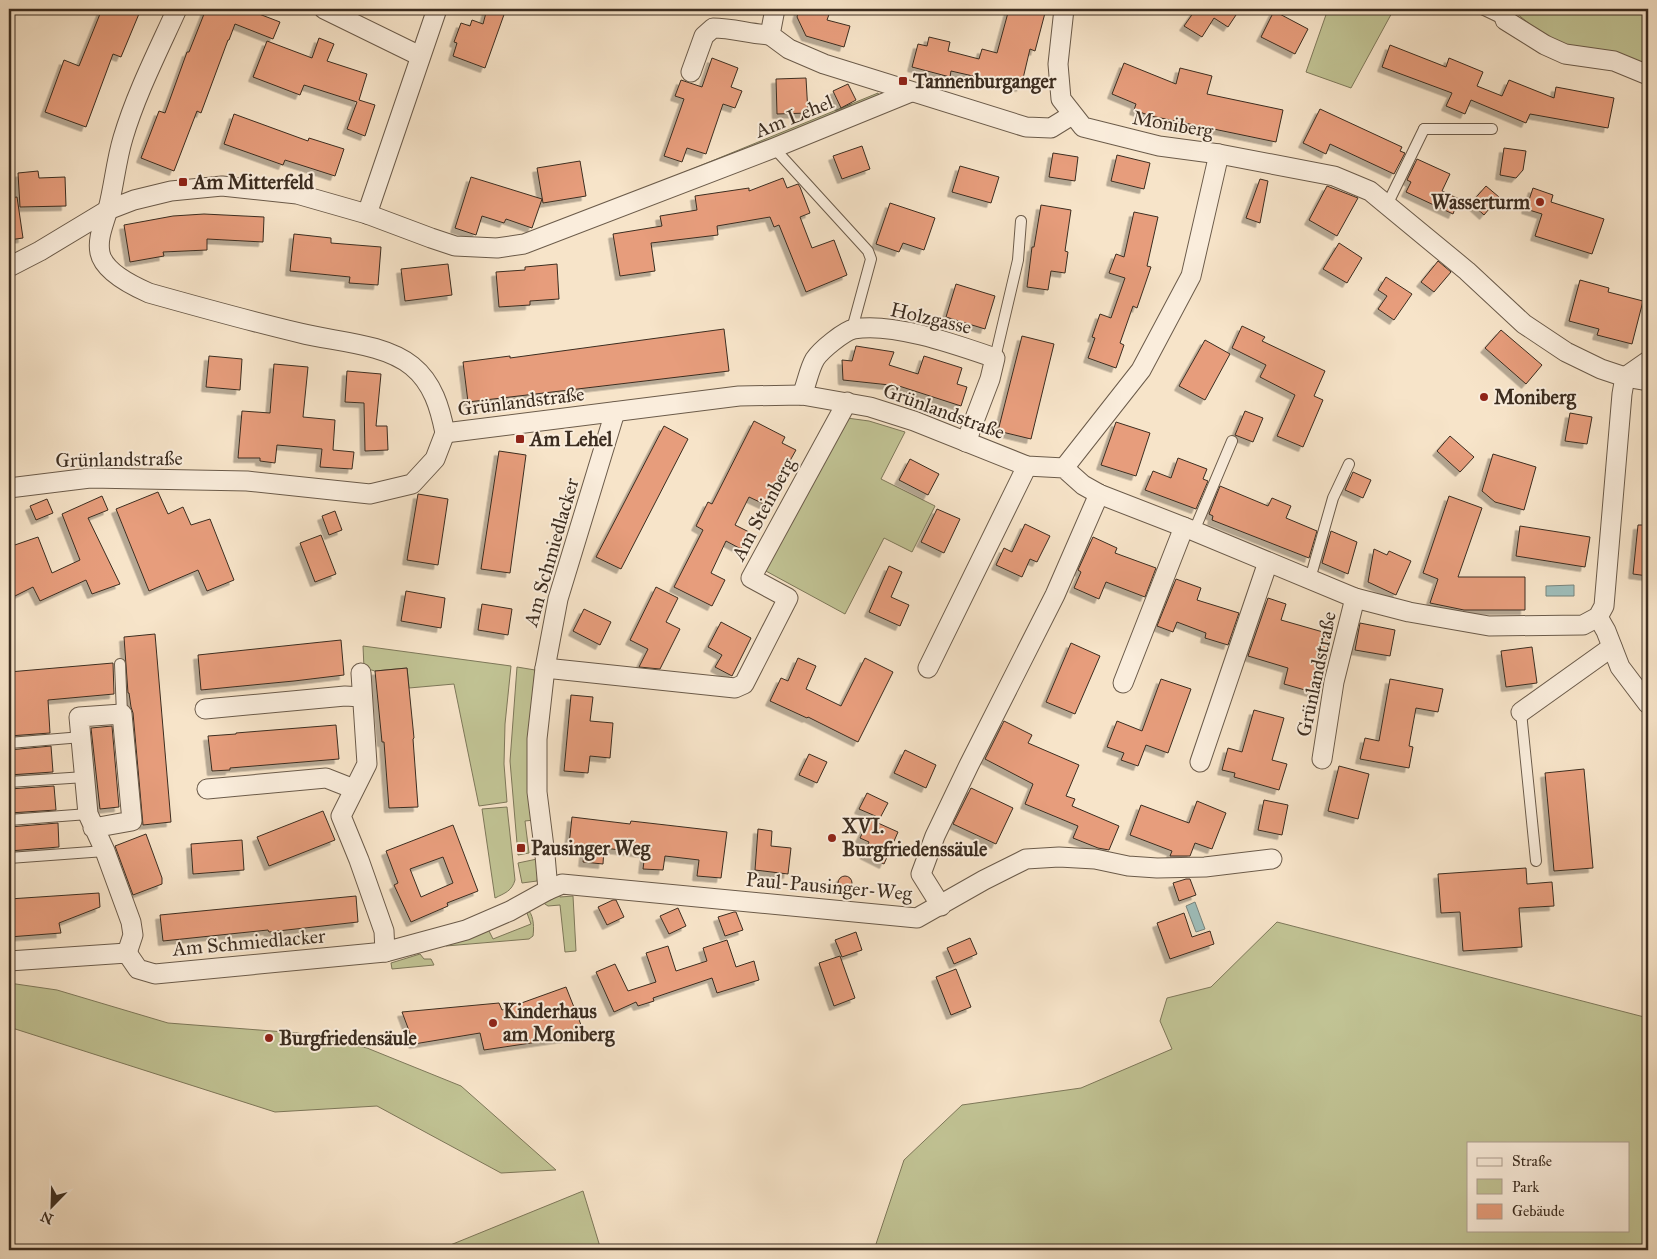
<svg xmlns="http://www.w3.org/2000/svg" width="1657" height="1259" font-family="'IM FELL Great Primer',serif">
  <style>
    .green { fill: #c1c394; stroke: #7e785a; fill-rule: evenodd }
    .water { fill: #9ebebb; stroke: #77847d }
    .building { fill: #e79d7b; stroke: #3c2d20; fill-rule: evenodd; filter: url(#shadow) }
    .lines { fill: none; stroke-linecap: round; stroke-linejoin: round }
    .service-casing { stroke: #6b5b4a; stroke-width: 12 }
    .minor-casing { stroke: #6b5b4a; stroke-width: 21 }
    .service { stroke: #faeddc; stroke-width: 10 }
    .minor { stroke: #faeddc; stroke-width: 19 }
    .poi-dot { fill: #8f2418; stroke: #faeddc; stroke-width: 2 }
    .labels { text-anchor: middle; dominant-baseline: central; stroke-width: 4; stroke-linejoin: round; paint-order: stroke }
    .poi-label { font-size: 20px; font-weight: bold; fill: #3c2d20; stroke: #faeddc; text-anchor: start }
    .street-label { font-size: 20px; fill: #3c2d20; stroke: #faeddc }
  </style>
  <defs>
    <filter id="shadow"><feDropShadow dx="-4.5" dy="4.5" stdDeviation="0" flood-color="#0004"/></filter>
  </defs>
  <rect width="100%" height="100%" fill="#f7e4c9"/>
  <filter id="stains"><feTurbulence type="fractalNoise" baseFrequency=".004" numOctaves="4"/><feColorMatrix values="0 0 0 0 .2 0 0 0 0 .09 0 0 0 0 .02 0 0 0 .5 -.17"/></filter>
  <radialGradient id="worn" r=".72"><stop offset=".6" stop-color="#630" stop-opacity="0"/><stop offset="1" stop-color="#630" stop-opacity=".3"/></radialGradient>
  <g class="green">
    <path d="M1328 9H1394L1351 88 1306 72Z"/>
    <path d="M1511 9H1648V68L1630 59 1598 49 1570 46 1546 37Z"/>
    <path d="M878 93 879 96 678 181 680 174Z"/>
    <path d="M847 418 869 421 905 432 881 479 935 506 912 552 884 538 845 614 764 570Z"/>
    <path d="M363 646 511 666 505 724 504 764 507 802 479 806 454 684 409 688 407 668 375 671 364 668Z"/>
    <path d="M517 667 535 670 529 731 534 820 525 821 529 853 518 855 510 761Z"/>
    <path d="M507 807 515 880C512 891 505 893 495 898L482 809Z"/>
    <path d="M537 859 538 873 537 881 522 883 518 863Z"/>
    <path d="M558 892 560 897 573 896 576 951 565 952 560 905 548 906 542 902Z"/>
    <path d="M529 911C534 917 534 929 533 936L529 939 446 946 447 944 488 929 493 939 531 924 527 913Z"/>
    <path d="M1277 922 1648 1018V1250H874L904 1160 962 1105 1081 1088 1172 1049 1160 1021 1167 998 1211 987ZM1468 1143H1628V1230H1468Z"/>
    <path d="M420 954 424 959H431L434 965 392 969 391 963Z"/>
    <path d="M9 983 57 990 168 1023 298 1033 367 1048 461 1086 556 1170 501 1173 377 1106 275 1112 9 1027Z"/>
    <path d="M583 1191 601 1250H441L443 1248Z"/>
  </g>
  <g class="water">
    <path d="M1574 585V596H1546V586Z"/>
    <path d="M1195 902 1205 929 1196 932 1186 906Z"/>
  </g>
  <g class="building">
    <path d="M102 9H141L121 57 113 54 86 127 45 112 64 60 79 66Z"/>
    <path d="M206 9H246L280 22 273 39 235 24 229 40H228L201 113 197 111 174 171 141 158 159 111 165 113 187 52H189Z"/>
    <path d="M487 9H506L485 68 453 56 457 43 454 42 461 23 470 26 472 20 483 24Z"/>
    <path d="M799 9H831L827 20 850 26 844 47 806 36 797 17Z"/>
    <path d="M1009 9H1028L1045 13 1035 51 1030 49 1021 87 951 71 950 77 912 67 918 44 927 46 929 37 950 42 948 51 979 59 982 49 997 53Z"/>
    <path d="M1196 9H1240L1228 27 1214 18 1202 37 1184 26Z"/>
    <path d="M1274 11 1308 29 1295 54 1261 37Z"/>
    <path d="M319 38 334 44 327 61 367 74 359 100 375 105 365 136 347 129 357 102 304 85 300 95 253 77 267 41 312 58Z"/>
    <path d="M1390 45 1446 67 1449 58 1483 72 1477 86 1502 96 1509 80 1554 98 1556 87 1614 98 1608 128 1530 114 1526 123 1471 100 1465 114 1446 106 1452 93 1382 67Z"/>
    <path d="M712 58 738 68 731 87 742 91 735 108 723 104 706 154 687 148 682 162 664 156 684 99 675 96 681 80 702 87Z"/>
    <path d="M1124 63 1176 84 1180 68 1212 76 1207 94 1283 110 1276 142 1151 116 1134 110 1136 104 1112 94Z"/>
    <path d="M806 78 808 113 777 114 776 79Z"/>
    <path d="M848 84 856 100 841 108 833 91Z"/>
    <path d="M1320 109 1402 147 1400 151 1405 153 1394 174 1330 144 1326 154 1303 143Z"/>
    <path d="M234 114 308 141 309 138 344 149 335 176 285 160 283 165 224 144Z"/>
    <path d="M862 146 870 169 842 179 833 156Z"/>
    <path d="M1504 148 1526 151 1523 170 1516 178 1500 175Z"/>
    <path d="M1053 153 1078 157 1075 181 1049 177Z"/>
    <path d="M1117 155 1150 163 1144 189 1111 181Z"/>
    <path d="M1417 159 1450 174 1442 191 1459 199 1453 214 1406 192 1411 182 1407 180Z"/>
    <path d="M580 161 586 196 543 203 537 168Z"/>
    <path d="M960 166 999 177 991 203 952 192Z"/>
    <path d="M38 171 39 178 65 177 66 206 20 207 18 173Z"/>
    <path d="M471 177 542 199 532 228 506 219 504 223 482 216 476 235 455 228Z"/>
    <path d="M783 178 787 188 798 184 800 187 810 213 800 217 812 248 834 240 847 275 806 292 779 225 774 227 770 217 717 226 718 235 651 243 655 271 620 276 613 234 662 226 660 216 697 210 695 196 749 188V191Z"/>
    <path d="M1260 179 1268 181 1260 223 1246 218Z"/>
    <path d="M1327 186 1358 198 1337 236 1309 220Z"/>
    <path d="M1486 186 1499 197 1484 215 1471 203Z"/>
    <path d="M1533 188 1553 195 1551 202 1604 219 1592 254 1535 236 1542 214 1526 209Z"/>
    <path d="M17 197 23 238 9 240V198Z"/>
    <path d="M890 203 935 218 924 250 903 243 899 252 876 244Z"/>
    <path d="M1041 205 1071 210 1065 251 1068 252 1065 273 1051 271 1048 290 1027 287 1032 247H1034Z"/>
    <path d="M1134 212 1158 217 1147 266 1151 267 1137 308 1133 306 1120 343 1124 345 1116 368 1088 358 1095 338 1092 337 1100 314 1111 318 1125 278 1109 273 1116 254 1124 257Z"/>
    <path d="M204 214 264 217 263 242 207 239V250L163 252 164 256 130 262 124 225 173 216Z"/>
    <path d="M294 234 331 238V243L381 247 378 285 349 283 350 277 290 271Z"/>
    <path d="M1339 243 1362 258 1347 283 1323 269Z"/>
    <path d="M1438 261 1451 272 1434 292 1421 282Z"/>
    <path d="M448 264 452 295 405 301 401 269Z"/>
    <path d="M557 264 559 299 530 301V305L499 307 496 272 525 270V267Z"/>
    <path d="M1386 277 1412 294 1394 320 1378 309 1387 296 1378 290Z"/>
    <path d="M1580 280 1609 288 1608 292 1643 301 1632 344 1597 335 1599 329 1569 321Z"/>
    <path d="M956 284 995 296 985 329 946 317Z"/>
    <path d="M1242 326 1265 337 1262 341 1325 371 1314 396 1323 400 1303 447 1277 436 1295 395 1260 377 1266 365 1232 348Z"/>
    <path d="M724 329 729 371 468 402 463 362 510 356V358Z"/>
    <path d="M1501 330 1542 365 1526 384 1485 348Z"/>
    <path d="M1022 336 1054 344 1031 439 998 431Z"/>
    <path d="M1205 340 1230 354 1205 400 1179 386Z"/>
    <path d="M856 346 894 352 889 365 918 374 924 356 962 368 957 384 967 387 961 406 899 386 843 380 842 360 852 361Z"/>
    <path d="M209 356 242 359 240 390 206 387Z"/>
    <path d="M274 364 308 367 303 417 335 420 333 450 354 452 352 469 320 467 322 449 277 445 275 463 260 461V458H238L242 411 270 413Z"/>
    <path d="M347 371 381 374 376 426H387L388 450 365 451 364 403 345 402Z"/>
    <path d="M1245 411 1263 418 1253 442 1235 435Z"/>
    <path d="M1570 413 1592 417 1587 444 1565 441Z"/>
    <path d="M754 421 785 437 782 443 796 450 787 466 786 465 766 505 749 497 735 525 749 532 741 549 726 541 711 573 725 580 712 606 674 587 703 530 696 526 708 502 712 504Z"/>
    <path d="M1116 422 1150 433 1136 476 1101 465Z"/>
    <path d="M664 426 688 439 621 569 596 557Z"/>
    <path d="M1450 436 1474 457 1460 472 1437 451Z"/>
    <path d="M499 451 526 455 510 573 481 569Z"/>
    <path d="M1493 454 1536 467 1524 510 1495 502 1482 491Z"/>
    <path d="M1178 458 1207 469 1203 479 1208 481 1196 509 1145 490 1153 471 1171 478Z"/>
    <path d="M910 459 939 474 928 495 899 480Z"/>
    <path d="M1353 472 1371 480 1363 498 1345 490Z"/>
    <path d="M1220 486 1268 506 1272 498 1291 506 1286 518 1317 531 1309 558 1212 520 1213 516 1209 514Z"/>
    <path d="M158 492 168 514 183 507 191 525 210 519 234 580 207 591 198 570 149 591 116 509Z"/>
    <path d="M418 494 448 499 438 565 407 560Z"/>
    <path d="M102 496 108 510 88 518 120 584 92 594 86 580 40 601 33 587 9 599V547L38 537 52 573 80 560 62 514Z"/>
    <path d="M1449 496 1482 508 1458 577H1525V610H1464L1430 603 1438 579 1423 573Z"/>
    <path d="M47 499 53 513 36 520 30 506Z"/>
    <path d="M937 509 960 519 944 553 921 542Z"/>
    <path d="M335 511 342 530 329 535 322 516Z"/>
    <path d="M1025 524 1050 536 1037 562 1030 559 1022 577 996 565 1004 548 1012 552Z"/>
    <path d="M1638 525H1648V576L1633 574Z"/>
    <path d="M1520 526 1590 537 1585 567 1516 556Z"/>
    <path d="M1331 531 1357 542 1348 574 1322 563Z"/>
    <path d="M321 535 336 574 315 582 300 543Z"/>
    <path d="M1093 537 1117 548 1115 553 1156 568 1145 597 1106 582 1099 599 1074 588 1081 572 1078 570Z"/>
    <path d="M1374 549 1387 555 1389 551 1411 561 1396 595 1368 582Z"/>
    <path d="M889 566 902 572 891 597 909 605 900 626 869 612Z"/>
    <path d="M1176 579 1201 588 1197 600 1239 613 1228 645 1205 638 1206 633 1177 622 1173 632 1157 626Z"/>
    <path d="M656 587 678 598 666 622 680 629 660 669 639 667 648 649 630 640Z"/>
    <path d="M406 591 445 598 441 628 401 621Z"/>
    <path d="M1268 598 1286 604 1281 620 1330 634 1312 692 1284 684 1288 668 1248 656Z"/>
    <path d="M482 604 512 609 508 635 478 630Z"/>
    <path d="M584 609 611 622 600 645 573 631Z"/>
    <path d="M721 622 751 638 732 676 715 667 722 655 708 647Z"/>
    <path d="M1360 623 1395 630 1390 656 1355 650Z"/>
    <path d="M155 634 171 822 143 825 133 713 131 707 129 693H128L124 637Z"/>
    <path d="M341 640 344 675 294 681 201 690 198 655Z"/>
    <path d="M1071 643 1100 656 1075 714 1046 702Z"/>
    <path d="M1532 647 1537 683 1506 687 1501 651Z"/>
    <path d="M798 658 816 666 806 689 841 706 865 658 893 672 858 742 808 717 807 718 770 701 781 678 788 681Z"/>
    <path d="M113 663 114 694 48 700 50 733 9 736V711H13L9 672Z"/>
    <path d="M407 668 414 738 413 739 418 807 389 808 384 742H382L375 671Z"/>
    <path d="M1161 679 1191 689 1168 753 1146 745 1138 766 1121 760 1124 753 1107 747 1117 721 1142 731Z"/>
    <path d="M1390 679 1443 689 1438 712 1416 708 1409 746 1413 747 1409 768 1360 759 1365 738 1379 741Z"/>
    <path d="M571 695 593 697 590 721 613 723 610 758 590 756 588 773 564 771Z"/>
    <path d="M1254 710 1284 718 1272 760 1287 764 1279 790 1234 777 1235 773 1222 770 1228 748 1242 752Z"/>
    <path d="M1004 721 1032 735 1028 743 1079 765 1066 796 1075 799 1072 806 1119 826 1109 850 1098 848 1073 838 1078 826 1025 804 1033 784 985 759Z"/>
    <path d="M336 725 339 759 230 768V770L212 771 208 736 236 734V733Z"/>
    <path d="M112 726 119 807 100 809 91 728Z"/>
    <path d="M51 746 53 772 9 775V750Z"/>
    <path d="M905 750 936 765 926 788 894 773Z"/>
    <path d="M809 754 827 762 817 783 799 775Z"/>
    <path d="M1339 766 1369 774 1358 819 1328 811Z"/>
    <path d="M1584 769 1593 868 1554 871 1545 773Z"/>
    <path d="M54 786 56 810 9 813V789Z"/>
    <path d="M971 788 1013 808 996 844 953 824Z"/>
    <path d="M867 793 888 803 880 818 859 809Z"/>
    <path d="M1264 800 1288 805 1282 835 1258 830Z"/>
    <path d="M1197 801 1226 813 1212 849 1195 843 1190 856H1170L1172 851 1130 835 1141 805 1189 823Z"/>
    <path d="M323 811 335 840 269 866 257 837Z"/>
    <path d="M572 817 630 824 631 821 727 832 721 878 697 876 699 860 665 856 663 870 643 869 645 853 604 848 603 864 583 862 585 846 569 845Z"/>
    <path d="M869 819 898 832 884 864 864 854 869 842 860 838Z"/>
    <path d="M58 823 59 847 9 851V827Z"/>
    <path d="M453 825 478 891 447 903 448 906 411 922 394 885 398 883 386 851ZM443 857 453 883 421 897 410 869Z"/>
    <path d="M758 829 772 831 771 846 791 848 788 874 755 870Z"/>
    <path d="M146 834 162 878V884L133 895 115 846Z"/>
    <path d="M242 840 244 870 193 874 191 844Z"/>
    <path d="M1526 868 1527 884 1552 882 1554 906 1519 908 1522 947 1463 951 1460 912 1441 913 1438 874Z"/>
    <circle cx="845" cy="883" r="7"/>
    <path d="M1186 879H1190L1196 895 1179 901 1173 883Z"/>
    <path d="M99 893 100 907 59 923 61 933 9 937V899Z"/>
    <path d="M356 896 358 922 269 932 268 930 163 941 160 915Z"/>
    <path d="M613 900H616L624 917 607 925 598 907Z"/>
    <path d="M678 908 686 926 669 934 660 916Z"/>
    <path d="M734 912H736L743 930 725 936 718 917Z"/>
    <path d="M1184 913 1192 937 1210 931 1214 944 1170 959 1157 923Z"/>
    <path d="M856 932 862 950 842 957 835 940Z"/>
    <path d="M970 938 977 954 954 964 947 948Z"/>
    <path d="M727 940 736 967 754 961 759 980 717 993 712 978 653 998 654 1001 638 1006 636 1002 614 1012 596 972 615 964 628 991 656 982 646 953 668 946 676 971 707 961 703 948Z"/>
    <path d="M840 956 855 998 834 1006 819 963Z"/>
    <path d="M956 969 971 1007 951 1015 936 977Z"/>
    <path d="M566 987 585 1035 484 1050 480 1033 414 1044 402 1012 499 1003 502 1010Z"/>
  </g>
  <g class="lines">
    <defs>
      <g id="service">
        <path d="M1482 9 1505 20"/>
        <path d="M1424 129H1492"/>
        <path d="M774 148 868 251 871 259 852 329"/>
        <path d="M1387 205 1424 129"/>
        <path d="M995 358 1018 260 1021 221"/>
        <path d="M1194 531 1232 441"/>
        <path d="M1310 579 1333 498 1349 464"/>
        <path d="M120 664 122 714"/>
        <path d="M1521 712 1536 861"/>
        <path d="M9 743 82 737"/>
        <path d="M9 782 85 777"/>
        <path d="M9 820 88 814"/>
        <path d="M9 858 105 851"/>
      </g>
      <g id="minor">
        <path d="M177 9C158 51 136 94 123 138 116 161 114 186 108 209 104 224 97 238 100 253 104 272 133 286 149 293 199 307 249 321 300 333 335 342 383 343 412 366 433 383 440 408 445 433"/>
        <path d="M324 9 420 56"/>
        <path d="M775 9 770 35 789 49 824 64 1026 127 1051 128 1072 115"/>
        <path d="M1064 9 1058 64 1061 99 1083 127 1159 146 1219 154 1334 176 1370 191 1467 271 1524 324 1566 352 1601 369 1625 377 1648 381"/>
        <path d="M1505 20 1545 45 1565 54 1614 61 1648 75"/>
        <path d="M691 72 704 36 713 28C732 28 751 34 770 35"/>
        <path d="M367 214 437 9"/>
        <path d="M9 267 40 251 108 210 134 200 171 191 222 186 297 194 367 214 431 238 455 246 497 248 524 244 774 148 911 92"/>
        <path d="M802 395C807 383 809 369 815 359 821 350 844 331 854 329 893 322 957 345 995 358L990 379 966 442"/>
        <path d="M445 433 739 396 802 395 870 407 914 421 1027 466 1064 468 1083 485 1099 494 1194 531 1355 598 1409 612 1489 626 1583 625 1598 617 1604 606 1622 394 1625 377 1648 361"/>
        <path d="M1064 468 1141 370 1191 276 1219 154"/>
        <path d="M9 488 90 478 247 481 370 494 412 484 435 459 445 433"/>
        <path d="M1598 617 1606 631 1620 667 1648 704"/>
        <path d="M545 668 735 688 744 684 788 598 751 578 847 402"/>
        <path d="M928 668 1027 466"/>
        <path d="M361 673 367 764 341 816 359 860 384 931 385 952"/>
        <path d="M1123 683 1184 527"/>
        <path d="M205 709 345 696 362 697"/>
        <path d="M1521 712 1612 647"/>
        <path d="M1322 759 1334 682 1355 598"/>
        <path d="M1200 762 1268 562"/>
        <path d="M207 789 326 778 354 789"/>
        <path d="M93 828 132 821 122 714 79 717 88 814 105 851 131 922 133 935 127 953"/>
        <path d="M548 890 562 884 917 918 984 880 1026 859 1059 857 1095 859 1128 866 1157 868 1205 867 1272 859"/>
        <path d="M941 906 921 874 935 836 969 765 1055 595 1099 494"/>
        <path d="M9 961 127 953 138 969 155 974 385 952 466 930 510 911 548 890 545 855 537 792V739L545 668 558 599 615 412"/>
      </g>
    </defs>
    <use href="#service" class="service-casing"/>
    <use href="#minor" class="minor-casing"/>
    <use href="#service" class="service"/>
    <use href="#minor" class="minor"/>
  </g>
  <g class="poi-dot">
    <rect x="898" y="76" width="10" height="10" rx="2.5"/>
    <rect x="178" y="177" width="10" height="10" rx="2.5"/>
    <circle cx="1540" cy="202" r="5"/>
    <circle cx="1484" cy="397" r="5"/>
    <rect x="515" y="434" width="10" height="10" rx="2.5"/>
    <circle cx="832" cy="838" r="5"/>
    <rect x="516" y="843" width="10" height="10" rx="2.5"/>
    <circle cx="493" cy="1023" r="5"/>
    <circle cx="269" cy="1038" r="5"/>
  </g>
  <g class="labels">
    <g class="poi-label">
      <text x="913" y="81">Tannenburganger</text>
      <text x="193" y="182">Am Mitterfeld</text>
      <text x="1530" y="202" text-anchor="end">Wasserturm</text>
      <text x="1494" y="397">Moniberg</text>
      <text x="530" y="439">Am Lehel</text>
      <text x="842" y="826">XVI.<tspan x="842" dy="23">Burgfriedenssäule</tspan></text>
      <text x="531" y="848">Pausinger Weg</text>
      <text x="503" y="1011">Kinderhaus<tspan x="503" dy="23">am Moniberg</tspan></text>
      <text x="279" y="1038">Burgfriedensäule</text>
    </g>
    <g class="street-label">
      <text transform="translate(794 116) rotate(-22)">Am Lehel</text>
      <text transform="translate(1173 124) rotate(10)">Moniberg</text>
      <text transform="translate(931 318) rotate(13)">Holzgasse</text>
      <text transform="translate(521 401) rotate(-7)">Grünlandstraße</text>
      <text transform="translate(944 411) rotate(20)">Grünlandstraße</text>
      <text transform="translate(119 459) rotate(-1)">Grünlandstraße</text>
      <text transform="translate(763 509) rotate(-62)">Am Steinberg</text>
      <text transform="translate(551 552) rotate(-74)">Am Schmiedlacker</text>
      <text transform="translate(1316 674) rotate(-78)">Grünlandstraße</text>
      <text transform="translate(829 886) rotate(5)">Paul-Pausinger-Weg</text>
      <text transform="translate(249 942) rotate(-5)">Am Schmiedlacker</text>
    </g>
  </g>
  <rect width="1657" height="1259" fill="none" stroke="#f7e4c9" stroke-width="30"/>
  <rect x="10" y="10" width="1637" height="1239" fill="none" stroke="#3c2d20" stroke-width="2.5"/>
  <rect x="15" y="15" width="1627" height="1229" fill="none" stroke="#3c2d20"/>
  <rect x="1467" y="1142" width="162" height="90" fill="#faeddc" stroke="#aea091"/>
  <rect x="1477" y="1158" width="25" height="8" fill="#faeddc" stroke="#aea091"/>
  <text x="1512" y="1166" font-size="15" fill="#3c2d20">Straße</text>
  <rect x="1477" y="1179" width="25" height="15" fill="#c1c394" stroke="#aea091"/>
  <text x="1512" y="1192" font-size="15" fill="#3c2d20">Park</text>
  <rect x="1477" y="1204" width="25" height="15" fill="#e79d7b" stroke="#aea091"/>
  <text x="1512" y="1216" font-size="15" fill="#3c2d20">Gebäude</text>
  <g transform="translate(52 1206) rotate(203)" stroke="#faeddc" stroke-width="4" paint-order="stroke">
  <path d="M0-4L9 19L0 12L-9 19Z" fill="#3c2d20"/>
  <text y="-8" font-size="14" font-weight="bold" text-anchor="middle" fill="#3c2d20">N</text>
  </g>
  <rect width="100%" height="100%" filter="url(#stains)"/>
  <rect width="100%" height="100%" fill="url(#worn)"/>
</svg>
